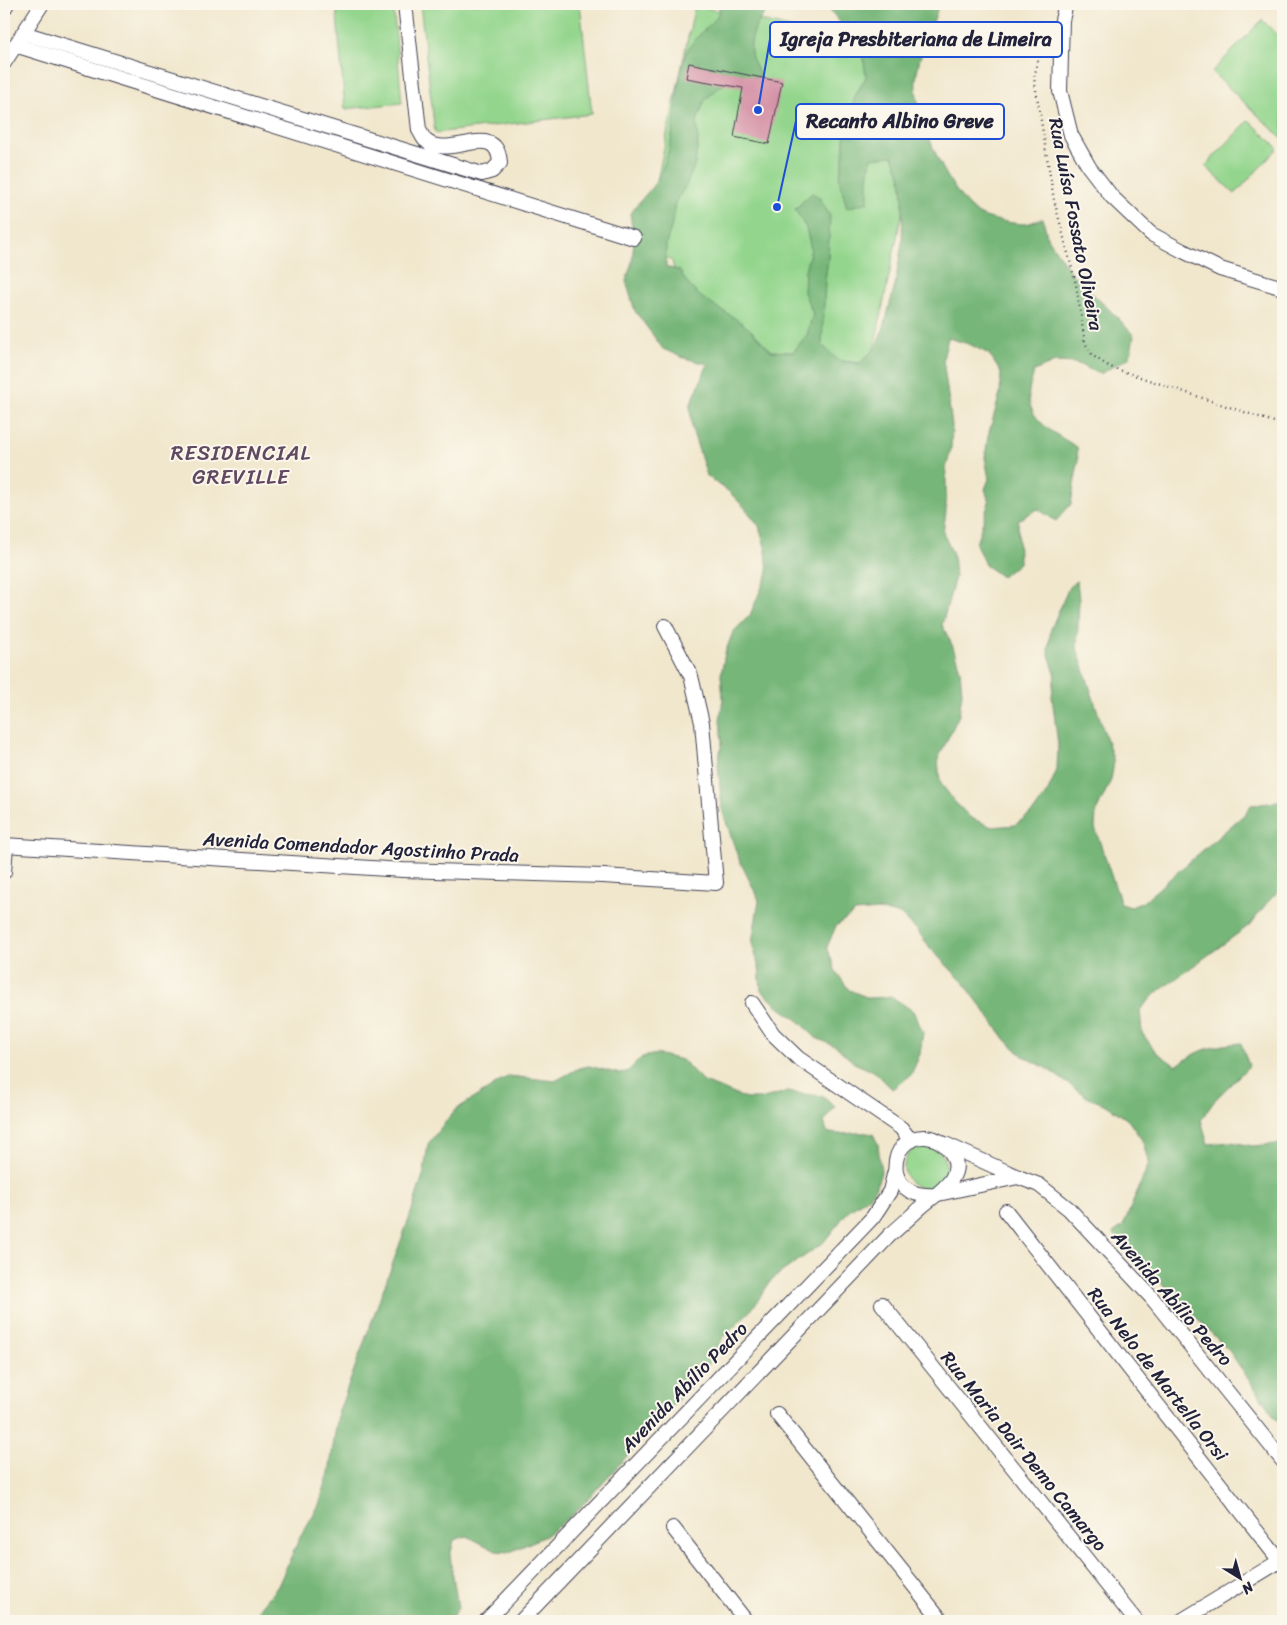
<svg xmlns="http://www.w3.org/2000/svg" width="1287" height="1625" font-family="Sriracha,sans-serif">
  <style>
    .green { fill: #93d58c; stroke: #5a7c64 }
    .forest { fill: #76b678; stroke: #4c6c5a }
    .building { fill: #d490a5 }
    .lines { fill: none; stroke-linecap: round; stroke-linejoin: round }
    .minor-casing { stroke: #414051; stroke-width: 16 }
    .path { stroke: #414051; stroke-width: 2.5; stroke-dasharray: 1 4; stroke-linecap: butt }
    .minor { stroke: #fff; stroke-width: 14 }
    .labels { text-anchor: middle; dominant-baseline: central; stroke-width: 4; stroke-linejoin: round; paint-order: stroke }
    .street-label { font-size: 19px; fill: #22223b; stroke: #fbf7ec }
    .quarter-label { font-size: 21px; letter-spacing: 1px; fill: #604860; stroke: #fbf7ec }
    .leader { fill: none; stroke: #1d4ed8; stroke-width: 2 }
    .callout-dot { fill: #1d4ed8; stroke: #fbf7ec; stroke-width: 2 }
    .callout { fill: #fbf7ec; stroke: #1d4ed8; stroke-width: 2 }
    .callout-label { font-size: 20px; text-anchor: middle; font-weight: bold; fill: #22223b }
  </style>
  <rect width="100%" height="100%" fill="#fbf7ec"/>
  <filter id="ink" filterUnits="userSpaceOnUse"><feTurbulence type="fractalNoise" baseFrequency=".02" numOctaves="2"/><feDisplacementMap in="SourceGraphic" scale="10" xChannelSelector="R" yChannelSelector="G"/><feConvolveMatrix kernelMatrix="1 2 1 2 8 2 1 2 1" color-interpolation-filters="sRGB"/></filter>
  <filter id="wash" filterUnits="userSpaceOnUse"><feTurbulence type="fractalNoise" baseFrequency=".0096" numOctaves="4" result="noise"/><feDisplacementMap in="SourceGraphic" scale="20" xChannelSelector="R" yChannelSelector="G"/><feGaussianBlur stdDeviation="1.12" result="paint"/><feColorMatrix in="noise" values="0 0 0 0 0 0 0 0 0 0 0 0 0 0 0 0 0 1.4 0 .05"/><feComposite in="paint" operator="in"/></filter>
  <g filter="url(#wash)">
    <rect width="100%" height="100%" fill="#f1e7cd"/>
    <g class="green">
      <path d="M336 4H393L402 103 345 109Z"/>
      <path d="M420 4H580L592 114 435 133Z"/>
      <path d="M695 5 860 45 911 169 871 364 712 348 684 314 672 261 643 245Z"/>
      <path d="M1262 20 1283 40V139L1212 72Z"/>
      <path d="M1249 120 1278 148 1235 194 1205 166Z"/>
      <circle cx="925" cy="1167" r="21"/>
    </g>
    <g class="forest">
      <path d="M717 4H772C760 18 749 34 751 53 752 60 757 68 760 75L759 77 741 76 721 86 705 100 697 121 698 142 695 164 687 184 675 203 672 224 666 244V267L680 271C694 298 712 303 736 319 749 327 760 339 771 351L793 352 807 335 813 314 804 292 805 270 811 249 806 228 795 209 812 193 819 197 830 216 828 259 825 280 822 345 838 360 859 364 876 347 884 327 895 285 902 243 903 199 901 177 893 156 871 158 868 179V202L847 208 839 178 843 160 844 138 855 96 866 77 863 55 852 35 837 19 826 4H939C932 29 918 54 916 80 913 113 952 204 983 216 992 220 1015 224 1024 224 1030 224 1037 220 1043 218L1047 237 1071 273 1119 319 1134 336 1130 357 1100 374 1076 363 1055 362 1034 371C1033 377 1030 384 1029 390 1025 420 1056 434 1077 447L1078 462 1071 504 1056 521 1038 509 1018 520 1019 563 1002 577 985 565 976 544 989 502 985 489 989 479 985 457 988 436 1000 394 1001 373 989 354 969 344 948 338 943 359 952 426 951 448 946 469V511L943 533 953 554 955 577 942 625 953 647 960 670 962 693 959 715 938 759 940 782 954 801 971 818 992 827 1015 825 1034 811 1048 791 1057 770 1058 745 1052 696 1055 674 1048 651 1051 629 1069 587 1077 581 1079 600 1077 648 1114 762 1111 780 1096 812 1095 828 1121 904 1131 907 1143 902 1246 813 1251 805 1270 803 1283 799 1282 887 1266 904 1251 924 1156 993 1140 1010 1142 1033 1156 1052 1176 1066C1200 1049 1211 1046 1241 1043L1249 1066 1215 1100 1201 1120 1208 1144 1231 1142 1253 1146 1276 1144 1283 1145V1426L1276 1419 1230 1352 1113 1233 1123 1226 1149 1163 1142 1140 1128 1120 1108 1106 1087 1097 1046 1068 1023 1056 1006 1040 964 983 931 949 917 930 900 914 878 910 855 912 836 926 827 947 835 970 849 990 869 998 892 997 913 1011 923 1032 920 1054 911 1075 892 1089 875 1072 854 1063 837 1047 816 1038 799 1021 779 1007 761 990 759 967 752 943 759 900 738 857 722 810 718 764 722 742 720 720 723 698 721 675 725 653 733 632 750 615 768 573 766 550 759 526 745 508 728 491 707 476 692 429 690 406 708 364 684 358 663 349 635 311 626 281 632 262 634 241 630 213C638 203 648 193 655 183 678 146 673 99 684 59 689 39 710 29 720 11Z"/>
      <path d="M657 1054 682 1060 704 1082 747 1099H760L786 1092 822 1096 835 1107 824 1122 827 1132C842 1137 857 1130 873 1134L878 1144 881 1172 877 1185 869 1197 849 1210 823 1243 772 1279 752 1309 722 1339 708 1365 690 1387 575 1513 545 1536 510 1552 496 1551 467 1536 454 1540 450 1556 458 1608 450 1621H253L261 1607 278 1586 299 1539 319 1505 329 1473 338 1414 411 1213 424 1172 428 1144 455 1110 509 1076 555 1081 579 1068 589 1066 620 1074 628 1071 642 1057Z"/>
    </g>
    <g id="blocks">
      <path class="building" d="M689 63 782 82 769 144 734 137 743 88 686 78Z"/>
    </g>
  </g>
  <g filter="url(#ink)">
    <use href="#blocks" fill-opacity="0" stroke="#414051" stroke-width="1"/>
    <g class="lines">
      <defs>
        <g id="minor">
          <path d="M1066 4 1062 20 1060 91 1071 135 1089 167 1112 197 1151 234 1183 251 1220 269 1283 288"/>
          <path d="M4 9 7 4"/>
          <path d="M23 33 482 174 492 171 500 163C497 118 448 162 425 140 423 138 421 133 419 130L405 4"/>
          <path d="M15 45 634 238"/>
          <path d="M4 63 42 4"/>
          <path d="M4 845 403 870 603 876 716 883 702 723 691 676 665 626"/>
          <path d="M4 872 6 845"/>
          <path d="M752 1003 773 1034 798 1058 901 1128 911 1141"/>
          <path d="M945 1144 1018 1177 1039 1185 1069 1209 1152 1298 1283 1461"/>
          <path d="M938 1194 1018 1177"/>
          <path d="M1006 1211 1280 1561"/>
          <path d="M882 1304 1136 1621"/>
          <path d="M777 1414 942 1621"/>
          <path d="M673 1528 746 1621"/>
          <path d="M486 1621 873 1217 890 1191 895 1171"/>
          <path d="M521 1621 890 1235C901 1226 911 1216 921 1207 937 1193 970 1175 949 1150 943 1142 936 1138 926 1137 888 1134 880 1199 934 1195"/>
          <path d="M1181 1621 1283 1559"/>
        </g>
      </defs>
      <use href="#minor" class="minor-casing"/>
      <path class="path" d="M1047 43 1039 57 1034 78 1054 200 1076 284 1085 343 1093 356 1110 367 1283 425"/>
      <use href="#minor" class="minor"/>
    </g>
  </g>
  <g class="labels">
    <g class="street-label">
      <text transform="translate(1076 224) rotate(79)">Rua Luísa Fossato Oliveira</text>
      <text transform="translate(361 847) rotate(3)">Avenida Comendador Agostinho Prada</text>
      <text transform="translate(1172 1298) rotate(49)">Avenida Abílio Pedro</text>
      <text transform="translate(1158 1374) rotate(52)">Rua Nelo de Martella Orsi</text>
      <text transform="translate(684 1387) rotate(-46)">Avenida Abílio Pedro</text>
      <text transform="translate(1024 1451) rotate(51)">Rua Maria Dair Demo Camargo</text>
    </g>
    <g class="quarter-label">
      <text x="241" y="453">RESIDENCIAL<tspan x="241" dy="24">GREVILLE</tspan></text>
    </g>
  </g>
  <path class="leader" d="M758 110L770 39M777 207L796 121"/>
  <g class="callout-dot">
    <circle cx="758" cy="110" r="5"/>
    <circle cx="777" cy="207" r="5"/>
  </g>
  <g class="callout">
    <rect x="770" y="22" width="292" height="35" rx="5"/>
    <rect x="796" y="104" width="208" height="35" rx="5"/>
  </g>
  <g class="callout-label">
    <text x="916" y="46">Igreja Presbiteriana de Limeira</text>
    <text x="900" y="128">Recanto Albino Greve</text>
  </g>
  <rect width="1287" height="1625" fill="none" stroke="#fbf7ec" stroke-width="20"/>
  <g transform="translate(1240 1578) rotate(143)" stroke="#fbf7ec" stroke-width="4" paint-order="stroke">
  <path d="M0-4L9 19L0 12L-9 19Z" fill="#22223b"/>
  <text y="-8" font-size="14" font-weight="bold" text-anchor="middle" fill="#22223b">N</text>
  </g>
</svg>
